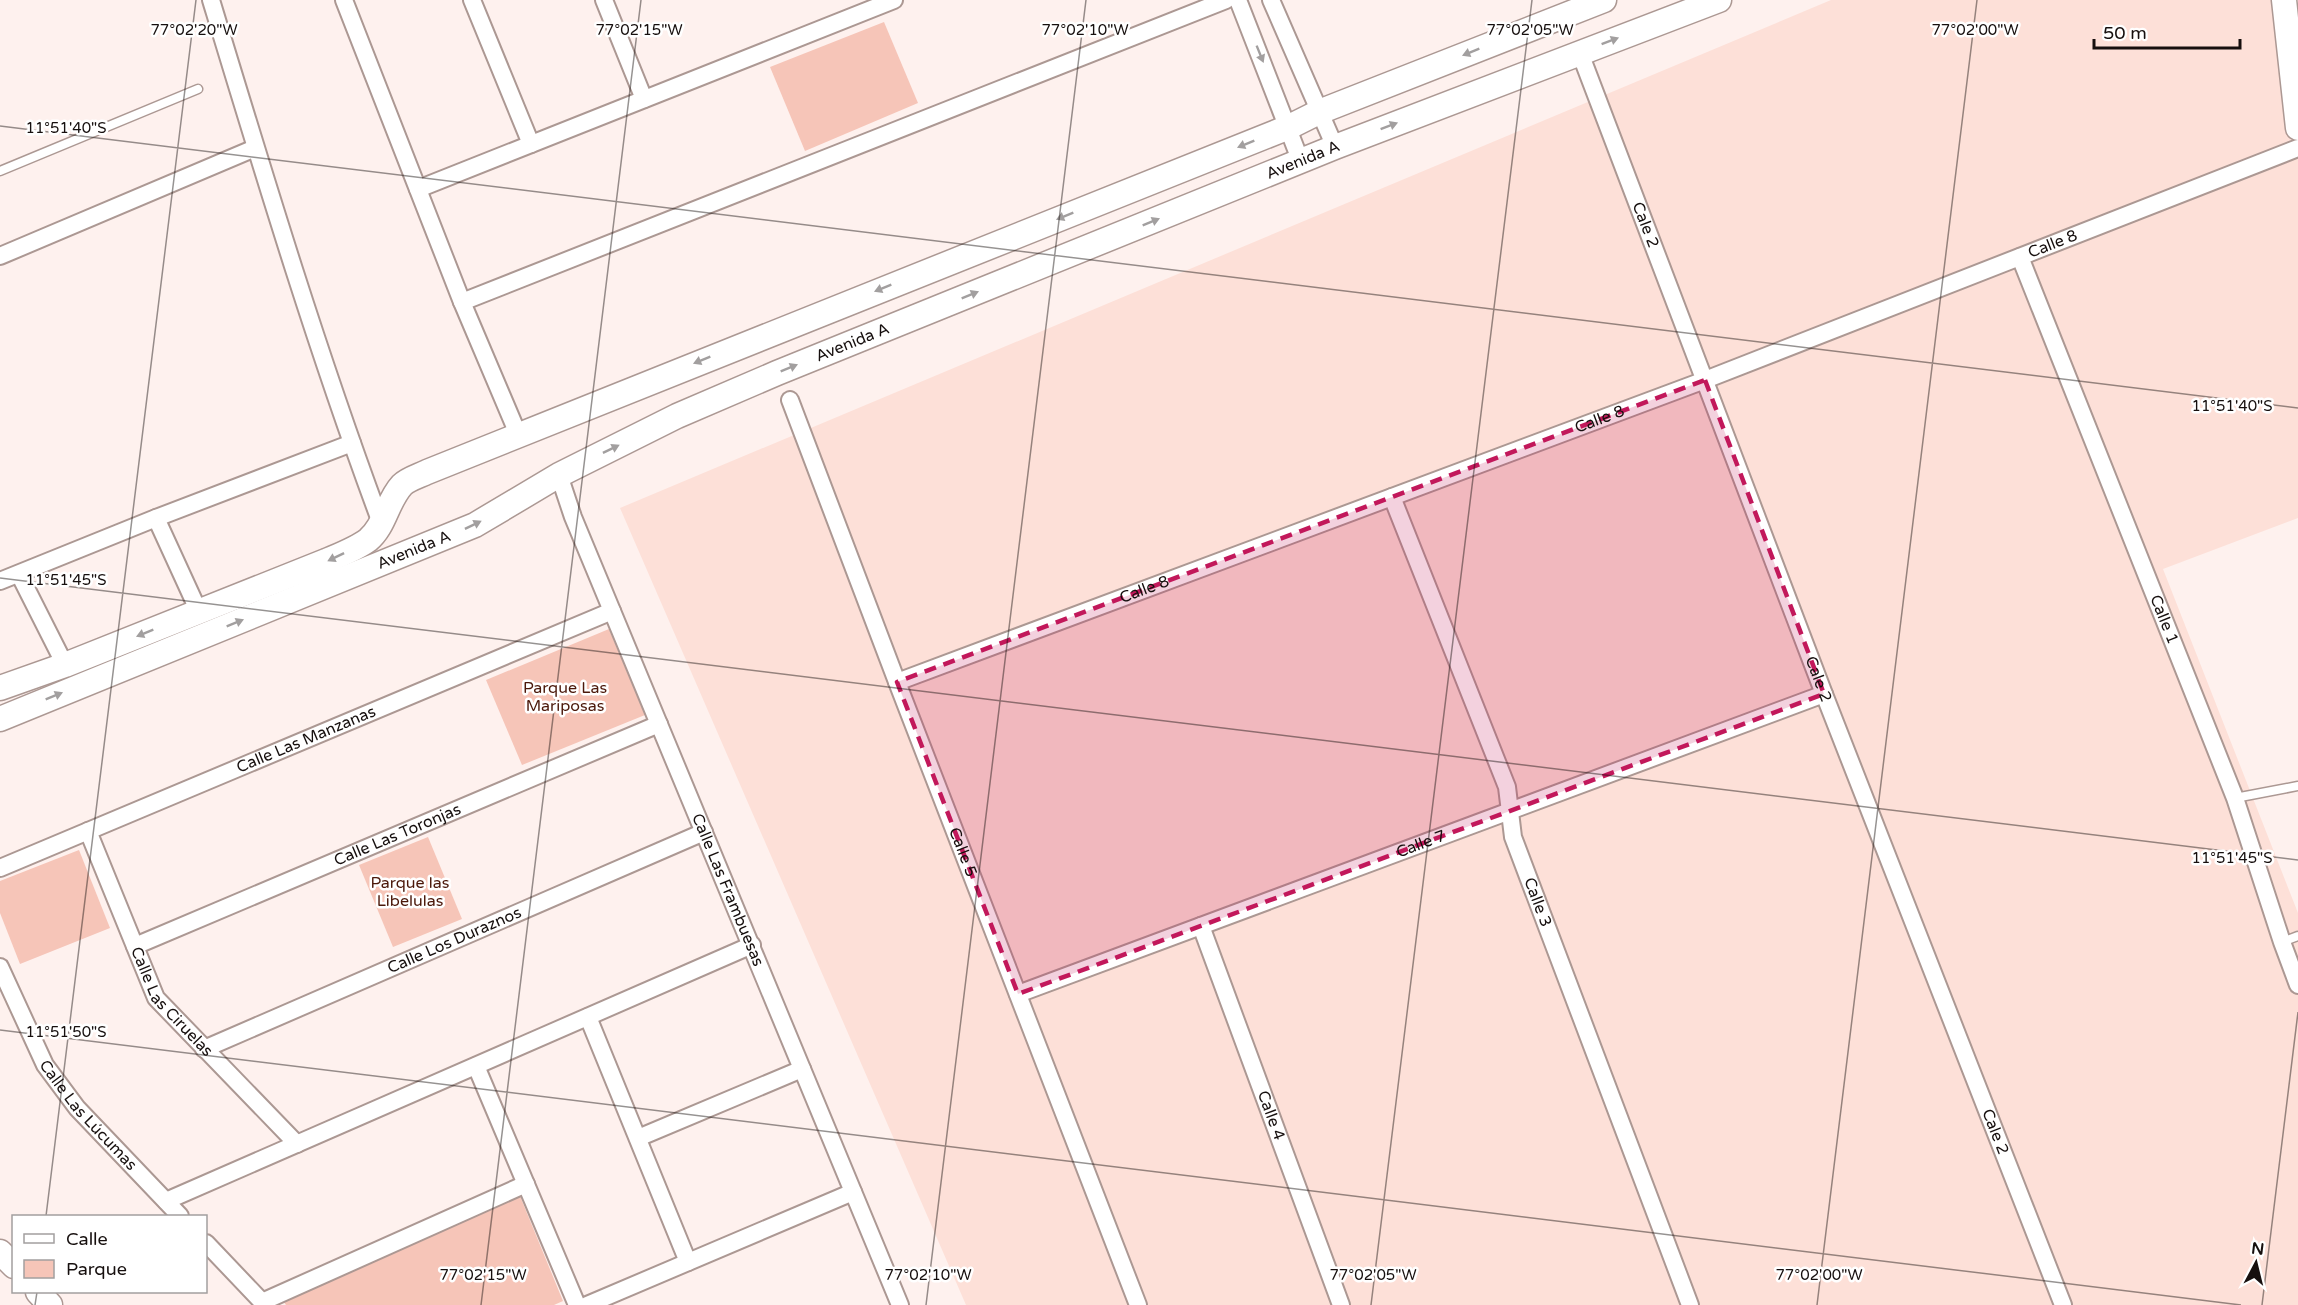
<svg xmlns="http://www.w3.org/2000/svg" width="2298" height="1305" font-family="'Varela Round',sans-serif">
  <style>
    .built { fill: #fde0d8 }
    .green { fill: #f6c5b8 }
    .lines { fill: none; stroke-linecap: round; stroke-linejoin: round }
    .lane-casing { stroke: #ac9893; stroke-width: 11 }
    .street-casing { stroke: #ac9893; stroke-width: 20 }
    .secondary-casing { stroke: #ac9893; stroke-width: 27 }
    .lane { stroke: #fff; stroke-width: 8 }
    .street { stroke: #fff; stroke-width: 16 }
    .secondary { stroke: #fff; stroke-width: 24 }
    .oneway { fill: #a29f9f }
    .marked { fill: #c2185b; fill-opacity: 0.2; stroke: #c2185b; stroke-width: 4.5; stroke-dasharray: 12 8; stroke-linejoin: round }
    .ticks { fill: none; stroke: #160f0e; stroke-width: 1.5; stroke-opacity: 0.45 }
    .labels { text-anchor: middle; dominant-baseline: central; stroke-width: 5; stroke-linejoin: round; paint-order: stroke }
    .street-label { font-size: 16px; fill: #160f0e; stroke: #fff }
    .park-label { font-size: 16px; fill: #4b180a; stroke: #fff }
    .ticks-label { font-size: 15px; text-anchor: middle; fill: #160f0e; stroke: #fff; stroke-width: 5; stroke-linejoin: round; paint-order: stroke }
  </style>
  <rect width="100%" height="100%" fill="#fef1ee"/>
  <path class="built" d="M1831 0H2283L2298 94V518L2163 569 2298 913V1305H966L620 508Z"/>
  <g class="green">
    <path d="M884 22 918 103 805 151 770 67Z"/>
    <path d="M609 629 645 715 522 765 486 680Z"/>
    <path d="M428 837 462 919 393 947 359 865Z"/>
    <path d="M79 850 110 928 20 964 0 913V881Z"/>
    <path d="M520 1196 563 1301 554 1305H286L283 1301Z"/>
  </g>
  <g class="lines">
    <defs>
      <g id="lane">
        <path d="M0 171 198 89"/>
        <path d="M2235 798 2298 786"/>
        <path d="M2282 942 2298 936"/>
      </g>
      <g id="street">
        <path d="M211 0C264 175 317 351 381 523"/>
        <path d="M344 0 462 302 518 434"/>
        <path d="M472 0 531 144"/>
        <path d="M604 0 644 99"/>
        <path d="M1238 0 1301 162"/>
        <path d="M1271 0 1335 147"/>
        <path id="s1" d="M1580 53 1824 694 2063 1305"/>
        <path d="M418 189 894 0"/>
        <path d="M0 256 255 148"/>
        <path id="s2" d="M2020 257 2235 798 2282 942 2298 985"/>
        <path d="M462 302 1226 0"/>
        <path id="s3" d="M790 400 897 682 1138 1305"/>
        <path id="s4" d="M559 475 573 517 900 1305"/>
        <path id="s5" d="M1392 497 1507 787 1513 837 1690 1305"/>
        <path d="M156 518 199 612"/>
        <path d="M19 574 65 665"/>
        <path d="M0 581 156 518 352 443"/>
        <path id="s6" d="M897 682 1705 380 2298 148"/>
        <path id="s7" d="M88 831 156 998 297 1144"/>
        <path id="s8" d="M0 868 612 611"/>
        <path id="s9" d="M1201 926 1341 1305"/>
        <path id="s10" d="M135 946 659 724"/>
        <path id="s11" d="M0 967 45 1065 77 1108 180 1216"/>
        <path id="s12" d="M1018 994 1824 694"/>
        <path d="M588 1017 688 1262"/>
        <path id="s13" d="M204 1049 704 832"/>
        <path d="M476 1066 577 1305"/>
        <path d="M638 1138 802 1069"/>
        <path d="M166 1201 752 945"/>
        <path d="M206 1243 265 1305"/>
        <path d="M262 1302 526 1184"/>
        <path d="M587 1305 853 1192"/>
      </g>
      <g id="secondary">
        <path d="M2284 0 2298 128"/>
        <path d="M0 688 65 665 326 561C340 555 356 549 368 540 385 526 387 501 402 485 408 479 419 476 427 472L1289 127 1319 112 1604 0"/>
        <path id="s14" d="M0 719 475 525 559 475 677 416 777 373 1335 147 1719 0"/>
        <path d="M0 1252 14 1266"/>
        <path d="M38 1292 50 1305"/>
      </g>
    </defs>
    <use href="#lane" class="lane-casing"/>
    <use href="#street" class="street-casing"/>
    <use href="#secondary" class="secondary-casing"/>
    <use href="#lane" class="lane"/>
    <use href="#street" class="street"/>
    <use href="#secondary" class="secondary"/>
  </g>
  <defs><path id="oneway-solid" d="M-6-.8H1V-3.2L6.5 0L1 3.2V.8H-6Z" transform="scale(1.5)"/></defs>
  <g class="oneway">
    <use href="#oneway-solid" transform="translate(1610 41) rotate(-21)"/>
    <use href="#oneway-solid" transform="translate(1471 52) rotate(158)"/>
    <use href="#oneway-solid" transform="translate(1260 54) rotate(68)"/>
    <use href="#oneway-solid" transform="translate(1389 126) rotate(-21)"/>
    <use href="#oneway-solid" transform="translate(1246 144) rotate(158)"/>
    <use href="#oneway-solid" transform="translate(1065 216) rotate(158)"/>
    <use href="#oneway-solid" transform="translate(1151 222) rotate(-22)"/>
    <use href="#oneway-solid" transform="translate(883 288) rotate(158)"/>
    <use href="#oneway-solid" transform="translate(970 295) rotate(-22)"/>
    <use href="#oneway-solid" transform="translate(702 360) rotate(158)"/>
    <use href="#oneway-solid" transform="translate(789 368) rotate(-22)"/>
    <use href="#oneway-solid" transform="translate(611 449) rotate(-26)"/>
    <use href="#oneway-solid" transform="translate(473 525) rotate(-26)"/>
    <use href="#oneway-solid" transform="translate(336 557) rotate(154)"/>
    <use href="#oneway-solid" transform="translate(235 623) rotate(-22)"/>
    <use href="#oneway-solid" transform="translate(145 633) rotate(158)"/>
    <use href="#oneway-solid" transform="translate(54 696) rotate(-22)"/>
  </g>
  <path class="marked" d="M1705 380 1824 694 1018 994 897 682Z"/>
  <path class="ticks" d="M0 126 2298 408M0 578 2298 860M0 1030 2241 1305M46 1216 196 0M35 1305 37 1292M481 1305 641 0M926 1305 1086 0M1371 1305 1532 0M1817 1305 1977 0M2262 1305 2298 1012"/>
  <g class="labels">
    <g class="street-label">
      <text stroke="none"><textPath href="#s14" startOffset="1419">Avenida A</textPath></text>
      <text stroke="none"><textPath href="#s1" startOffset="184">Cale 2</textPath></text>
      <text stroke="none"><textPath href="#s6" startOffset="1236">Calle 8</textPath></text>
      <text stroke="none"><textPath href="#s14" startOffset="933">Avenida A</textPath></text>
      <text stroke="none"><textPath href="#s6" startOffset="750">Calle 8</textPath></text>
      <text stroke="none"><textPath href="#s14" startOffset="447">Avenida A</textPath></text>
      <text stroke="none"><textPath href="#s6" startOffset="264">Calle 8</textPath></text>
      <text stroke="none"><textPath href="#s2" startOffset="390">Calle 1</textPath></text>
      <text stroke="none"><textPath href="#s1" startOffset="670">Cale 2</textPath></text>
      <text stroke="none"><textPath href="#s8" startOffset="332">Calle Las Manzanas</textPath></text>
      <text stroke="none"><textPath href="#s10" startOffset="285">Calle Las Toronjas</textPath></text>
      <text stroke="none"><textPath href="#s12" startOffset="430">Calle 7</textPath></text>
      <text stroke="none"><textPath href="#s3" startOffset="484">Calle 5</textPath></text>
      <text stroke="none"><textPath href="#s4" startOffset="448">Calle Las Frambuesas</textPath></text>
      <text stroke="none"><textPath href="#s5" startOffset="432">Calle 3</textPath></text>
      <text stroke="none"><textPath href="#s13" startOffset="273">Calle Los Duraznos</textPath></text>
      <text stroke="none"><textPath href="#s7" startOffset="192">Calle Las Ciruelas</textPath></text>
      <text stroke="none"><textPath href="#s11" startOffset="174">Calle Las Lúcumas</textPath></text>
      <text stroke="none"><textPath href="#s9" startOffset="202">Calle 4</textPath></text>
      <text stroke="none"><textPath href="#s1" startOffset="1156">Cale 2</textPath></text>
    </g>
    <g class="park-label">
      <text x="565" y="688">Parque Las<tspan x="565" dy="18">Mariposas</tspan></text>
      <text x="410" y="883">Parque las<tspan x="410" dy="18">Libelulas</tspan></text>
    </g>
  </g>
  <g class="ticks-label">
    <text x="194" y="35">77°02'20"W</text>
    <text x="639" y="35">77°02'15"W</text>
    <text x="1085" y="35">77°02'10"W</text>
    <text x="1530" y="35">77°02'05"W</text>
    <text x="1975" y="35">77°02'00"W</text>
    <text x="66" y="133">11°51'40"S</text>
    <text x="2232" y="411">11°51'40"S</text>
    <text x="66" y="585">11°51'45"S</text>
    <text x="2232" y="863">11°51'45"S</text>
    <text x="66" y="1037">11°51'50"S</text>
    <text x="483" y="1280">77°02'15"W</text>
    <text x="928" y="1280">77°02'10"W</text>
    <text x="1373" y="1280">77°02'05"W</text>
    <text x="1819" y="1280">77°02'00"W</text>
  </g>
  <rect x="12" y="1215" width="195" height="78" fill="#ffffff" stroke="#a29f9f" stroke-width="1.5"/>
  <rect x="24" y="1234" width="30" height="9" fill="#ffffff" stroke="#a29f9f" stroke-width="1.5"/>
  <text x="66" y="1245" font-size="18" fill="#160f0e">Calle</text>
  <rect x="24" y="1260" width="30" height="18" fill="#f6c5b8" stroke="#a29f9f" stroke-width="1.5"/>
  <text x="66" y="1275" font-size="18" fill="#160f0e">Parque</text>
  <g transform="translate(2256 1263) rotate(7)" stroke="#ffffff" stroke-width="4.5" paint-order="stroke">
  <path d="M0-4.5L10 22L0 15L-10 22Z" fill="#160f0e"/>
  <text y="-9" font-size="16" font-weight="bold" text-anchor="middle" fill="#160f0e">N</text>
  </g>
  <path d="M2094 39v9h146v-9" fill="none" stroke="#160f0e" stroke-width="3"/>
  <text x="2103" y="39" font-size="18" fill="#160f0e" stroke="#ffffff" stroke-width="4.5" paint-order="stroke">50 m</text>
</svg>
